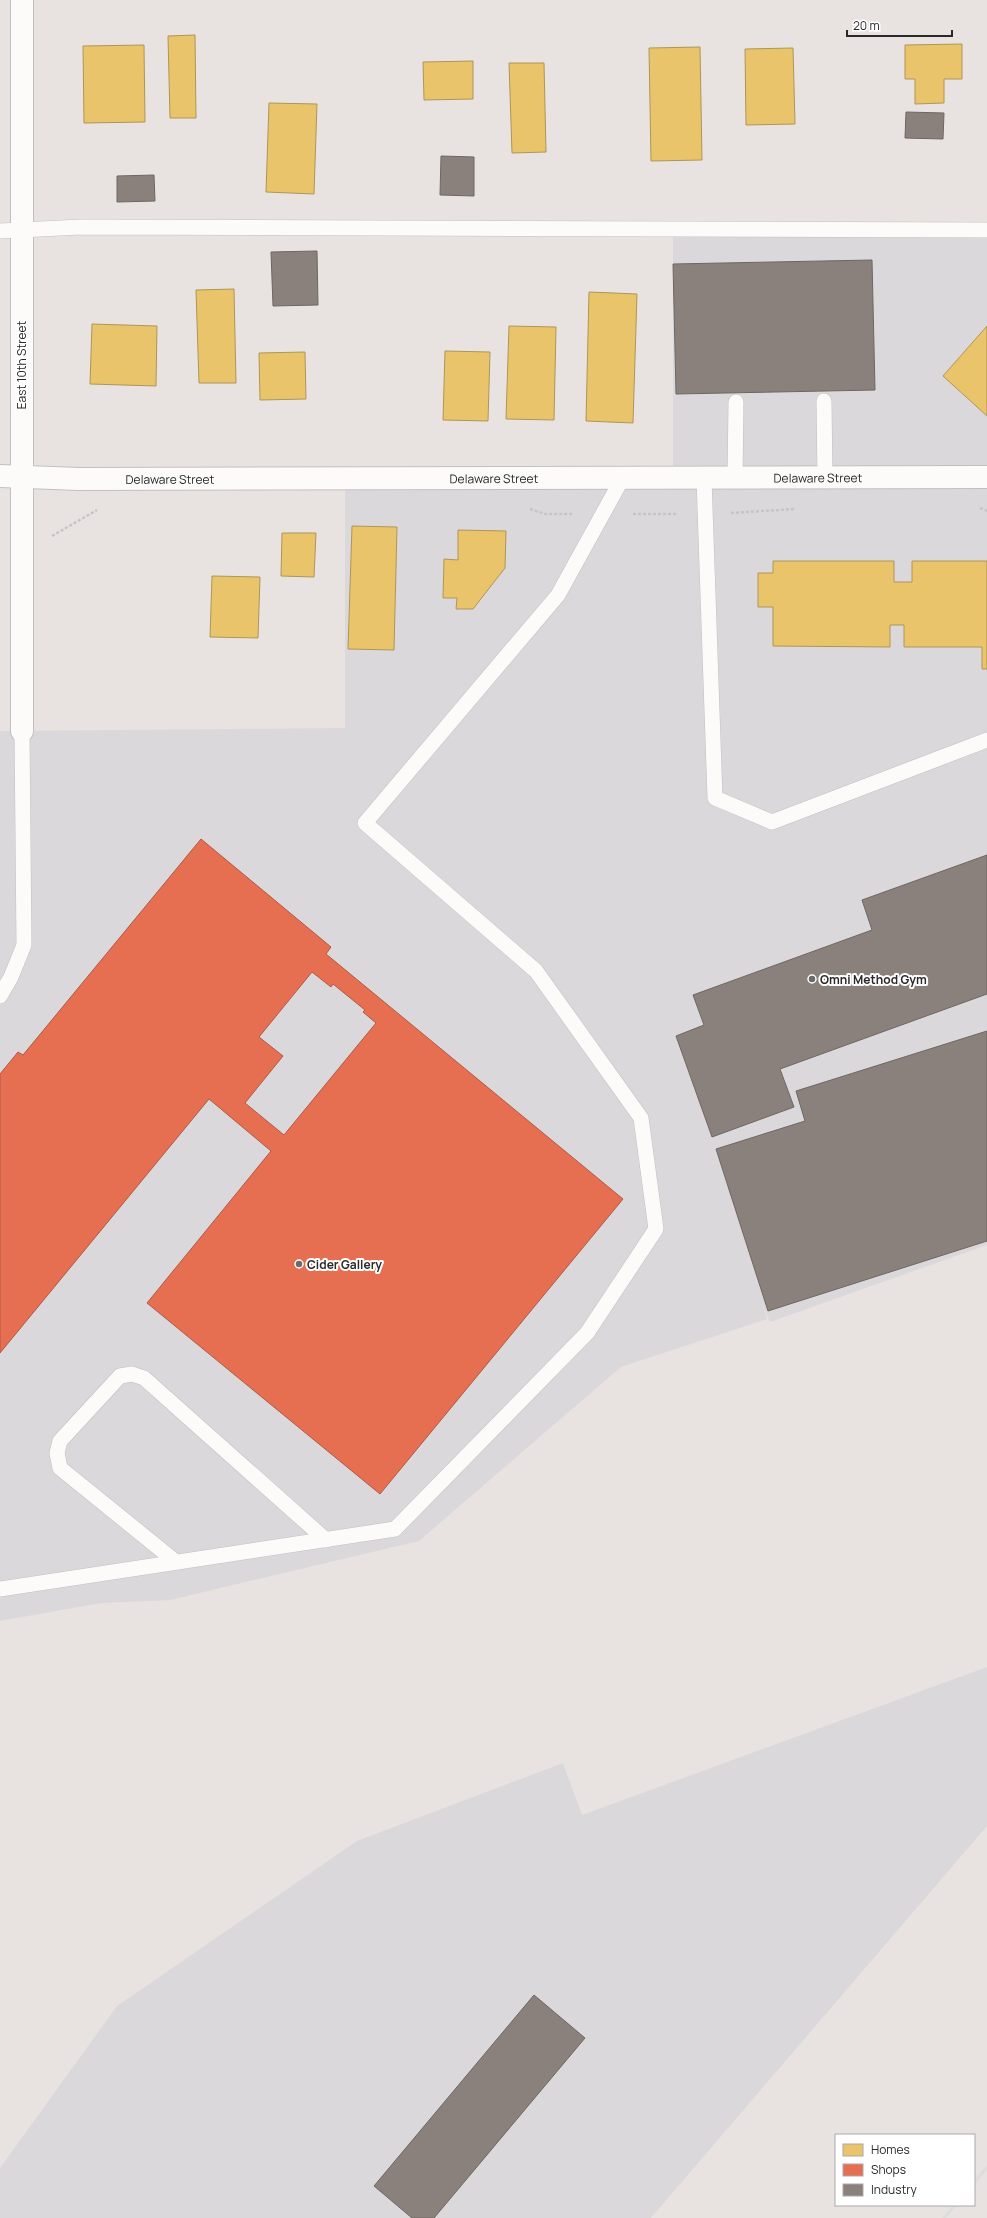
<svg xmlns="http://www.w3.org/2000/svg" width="987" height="2218" font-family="Manrope,sans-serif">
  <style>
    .industrial { fill: #dbd8db }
    .homes { fill: #e9c46a; stroke: #af9656 }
    .shops { fill: #e76f51; stroke: #ae5a45; fill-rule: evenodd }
    .industry { fill: #8a817c; stroke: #6d6763 }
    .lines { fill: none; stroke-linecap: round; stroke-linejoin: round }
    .lane-casing { stroke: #c1c0c1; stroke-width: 16 }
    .street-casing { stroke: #c1c0c1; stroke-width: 24 }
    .path { stroke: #c6c5c5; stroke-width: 2.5; stroke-dasharray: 3 2; stroke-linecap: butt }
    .lane { stroke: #fcfbfa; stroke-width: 15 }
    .street { stroke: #fcfbfa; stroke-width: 22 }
    .rail { stroke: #ddddde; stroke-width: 3 }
    .poi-dot { fill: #6c6a69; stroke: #fff; stroke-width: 1.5 }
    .labels { text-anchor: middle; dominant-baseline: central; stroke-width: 4; stroke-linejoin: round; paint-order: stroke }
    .street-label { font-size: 12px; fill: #292929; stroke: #fff }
    .poi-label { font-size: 12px; font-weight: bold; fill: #292929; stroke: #fff; text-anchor: start }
  </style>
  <rect width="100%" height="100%" fill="#e8e3e0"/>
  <g class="industrial">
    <path d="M673 230H987V1245L770 1322 762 1305 767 1319 621 1367 419 1541 170 1600 101 1603 0 1621V731L345 728V479H673Z"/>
    <path d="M987 1667V1826L651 2218H0V2168L117 2006 357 1841 563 1763 582 1815Z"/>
  </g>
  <g class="homes">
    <path d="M195 35 196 118H170L168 36Z"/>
    <path d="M962 44V79H944V103L915 104V79H905V45Z"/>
    <path d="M144 45 145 122 84 123 83 46Z"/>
    <path d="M700 47 702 160 651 161 649 48Z"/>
    <path d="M793 48 795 124 746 125 745 49Z"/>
    <path d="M473 61V99L424 100 423 62Z"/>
    <path d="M509 63H544L546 152 512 153Z"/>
    <path d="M269 103 317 104 314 194 266 192Z"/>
    <path d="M234 289 236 383H199L196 290Z"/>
    <path d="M589 292 637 294 633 423 586 421Z"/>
    <path d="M92 324 157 326 156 386 90 384Z"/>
    <path d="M509 326 556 327 554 420 506 419Z"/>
    <path d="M987 326V416L943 376Z"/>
    <path d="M445 351 490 352 488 421 443 420Z"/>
    <path d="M305 352 306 399 260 400 259 353Z"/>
    <path d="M352 526 397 527 394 650 348 649Z"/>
    <path d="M458 530 506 531 505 568 473 609H456L457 598H443L444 559 458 560Z"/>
    <path d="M282 533H316L314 577 281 576Z"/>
    <path d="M773 561H894V582H912V561H987V669H982V647H904V625H890V647L773 646V607H758V573H773Z"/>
    <path d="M212 576 260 577 258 638 210 637Z"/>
  </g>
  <path class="shops" d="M201 839 331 947 326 954 623 1199 380 1494 147 1303 271 1151 209 1099 0 1353V1074L18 1052 23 1055ZM312 972 331 987 333 984 365 1010 363 1012 376 1023 284 1135 245 1103 283 1056 259 1037Z"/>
  <g class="industry">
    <path d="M906 112 944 113 943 139 905 138Z"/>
    <path d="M441 156 474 157V196L440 195Z"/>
    <path d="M154 175 155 201 117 202V176Z"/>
    <path d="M317 251 318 305 273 306 271 252Z"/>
    <path d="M872 260 875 390 676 394 673 264Z"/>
    <path d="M987 855V994L780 1069 794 1107 712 1137 676 1036 704 1025 693 995 872 930 862 900Z"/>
    <path d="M987 1031V1241L768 1311 716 1149 805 1121 796 1091Z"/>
    <path d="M534 1995 585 2038 434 2218H412L374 2186Z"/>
  </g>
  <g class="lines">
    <defs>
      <g id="lane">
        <path d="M0 231 81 227 987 230"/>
        <path d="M824 401 825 478"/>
        <path d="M735 478 736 402"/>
        <path d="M704 479 715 798 772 822 987 740"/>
        <path d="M0 996 11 977 24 945 22 731"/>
        <path d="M176 1562 60 1468 57 1453 60 1441 120 1376 132 1374 144 1378 326 1540"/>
        <path d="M0 1589 395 1529 587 1333 656 1229 641 1118 536 971 365 823 558 595 622 479"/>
      </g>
      <g id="street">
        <path d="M22 0V731"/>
        <path id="s1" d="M0 476 79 479 987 477"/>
      </g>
    </defs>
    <use href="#lane" class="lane-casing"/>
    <use href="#street" class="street-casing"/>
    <g class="path">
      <path d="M980 508 987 511"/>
      <path d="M530 509 545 514H572"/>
      <path d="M731 513 794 509"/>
      <path d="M633 514H678"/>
      <path d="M52 536 97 510"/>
    </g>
    <use href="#lane" class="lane"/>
    <use href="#street" class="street"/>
    <g class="rail">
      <path d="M974 2183 987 2167"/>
      <path d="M944 2218 955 2205"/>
    </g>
  </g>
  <g class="poi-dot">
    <circle cx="812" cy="979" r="4"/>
    <circle cx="299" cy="1264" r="4"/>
  </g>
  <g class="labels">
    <g class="street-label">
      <text transform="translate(21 365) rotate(-90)">East 10th Street</text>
      <text stroke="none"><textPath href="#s1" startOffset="818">Delaware Street</textPath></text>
      <text stroke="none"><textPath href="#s1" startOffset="170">Delaware Street</textPath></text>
      <text stroke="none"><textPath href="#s1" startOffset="494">Delaware Street</textPath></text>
    </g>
    <g class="poi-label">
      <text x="820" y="979">Omni Method Gym</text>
      <text x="307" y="1264">Cider Gallery</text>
    </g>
  </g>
  <rect x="835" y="2134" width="140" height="72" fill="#ffffff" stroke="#a9a9a9"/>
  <rect x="843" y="2144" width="20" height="12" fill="#e9c46a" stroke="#a9a9a9"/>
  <text x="871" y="2154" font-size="12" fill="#292929">Homes</text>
  <rect x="843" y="2164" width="20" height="12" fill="#e76f51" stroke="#a9a9a9"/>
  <text x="871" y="2174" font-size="12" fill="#292929">Shops</text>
  <rect x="843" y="2184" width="20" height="12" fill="#8a817c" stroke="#a9a9a9"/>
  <text x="871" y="2194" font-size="12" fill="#292929">Industry</text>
  <path d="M847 30v6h105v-6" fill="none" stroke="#292929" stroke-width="2"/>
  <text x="853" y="30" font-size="12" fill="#292929" stroke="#ffffff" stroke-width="3" paint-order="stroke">20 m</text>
</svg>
